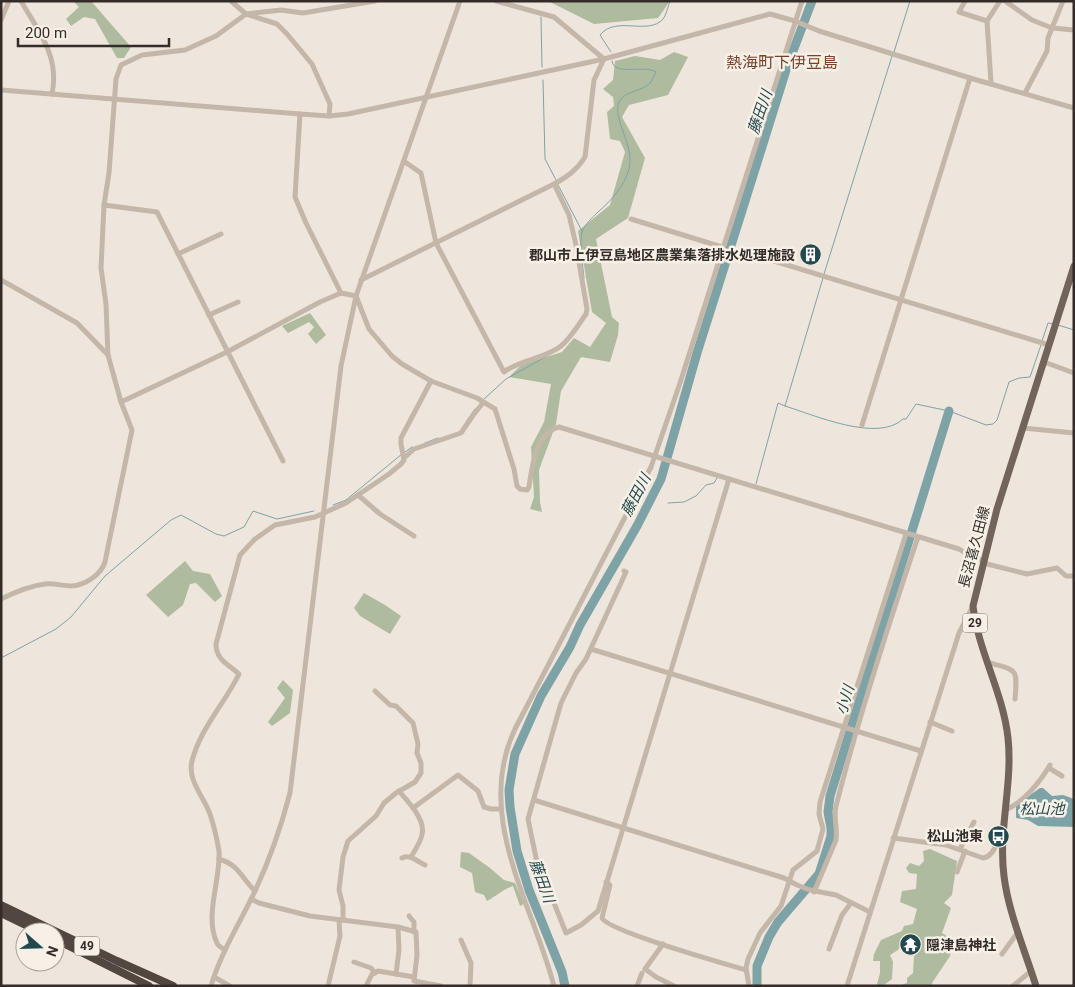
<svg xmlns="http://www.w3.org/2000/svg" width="1075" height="987" font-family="Roboto,'Noto Sans JP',sans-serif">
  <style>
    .green { fill: #afbb9e }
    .water { fill: #7ea3a7 }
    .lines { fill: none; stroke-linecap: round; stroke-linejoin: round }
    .stream { stroke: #7ea3a7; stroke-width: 1 }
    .river { stroke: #7ea3a7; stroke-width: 9 }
    .minor { stroke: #c4b7a9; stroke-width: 5 }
    .major { stroke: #73645b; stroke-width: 7 }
    .highway { stroke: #524740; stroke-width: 8 }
    .labels { text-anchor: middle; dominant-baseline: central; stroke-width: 5; stroke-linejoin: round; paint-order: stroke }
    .shield { fill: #f6f0e7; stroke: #6e6761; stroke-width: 1 }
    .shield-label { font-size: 12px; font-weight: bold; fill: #332c28 }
    .poi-label { font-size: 14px; font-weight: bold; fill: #332c28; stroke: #f6f0e7; text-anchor: end }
    .street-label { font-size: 14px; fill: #332c28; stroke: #f6f0e7 }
    .water-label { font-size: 15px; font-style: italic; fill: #23494e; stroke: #f6f0e7 }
    .quarter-label { font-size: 16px; fill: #77422c; stroke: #f6f0e7 }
  </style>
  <rect width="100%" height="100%" fill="#eee6dc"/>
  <g class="green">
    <path d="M73 1H91L131 47 124 58H117L95 19 84 17 71 26 66 19 79 7Z"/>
    <path d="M548 1H670L658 18 594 24Z"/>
    <path d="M674 52 688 57 668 95 629 105 622 117 645 158 628 218 596 239 612 317 619 323 618 335 610 362 581 357 561 391 556 424 539 470 540 502 542 512 530 509 534 497 531 447 544 422 551 384 509 377 521 365 562 352 574 338 590 347 606 323 592 312 578 231 610 205 625 152 620 141 610 139 607 112 614 106 613 97 603 89 613 80 615 61 635 56 660 60Z"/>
    <path d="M310 313 326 335 316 344 308 334 314 327 309 322 288 333 282 326Z"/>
    <path d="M185 561 193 571 210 574 222 596 215 602 196 583 190 584 183 605 168 617 146 595Z"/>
    <path d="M364 593 385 605 401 616 390 634 360 616 354 608Z"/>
    <path d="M283 680 293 690 290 713 272 726 268 722 285 698 277 688Z"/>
    <path d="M930 849 957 861 952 895 944 903 951 908 942 933 953 940 950 956 932 983V986H898L907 983V978L913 973 914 957 922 942 915 935 904 939 898 950 890 955 893 962 892 979 884 985 878 986 877 984 880 973V961H873L874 954 881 940 902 931 904 926 913 924 917 909 900 902 902 891 916 889 917 874 909 873 906 868 910 863 919 866 924 861 923 851Z"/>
    <path d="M461 852 469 853 490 868 504 880 515 883 524 904 520 906 513 886C503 889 497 896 487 901L484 895 475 892 472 873 460 867Z"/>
  </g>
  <path class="water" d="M1040 788H1043L1052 796 1063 795 1074 799V827L1038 826 1028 820 1016 818V805Z"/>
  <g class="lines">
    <g class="stream">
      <path d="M541 17 542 67"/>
      <path d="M611 52 600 35C616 15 648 36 663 19 666 15 668 7 670 1"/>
      <path d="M894 52 910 1"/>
      <path d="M543 80 545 159 556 180"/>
      <path d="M557 183 582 231"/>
      <path d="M824 274 892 56"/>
      <path d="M584 278C583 267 579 242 582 232 585 224 592 218 598 212 611 201 625 185 629 169 635 146 612 119 619 102 625 90 643 92 651 82 653 79 654 75 656 72 644 64 614 77 612 61"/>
      <path d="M1058 325 1074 330"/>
      <path d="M1042 341 1048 323 1054 324"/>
      <path d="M483 400 506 379 547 356"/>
      <path d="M785 406 823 278"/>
      <path d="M466 422 475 409"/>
      <path d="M425 443 438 438"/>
      <path d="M405 452 412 447"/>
      <path d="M756 484 778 403 785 406C814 415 878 443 903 419H906L916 404 949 411 986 425 993 424 997 420 1009 382 1019 378 1030 377 1041 345"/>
      <path d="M668 503 684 502 696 496 706 485 714 483 717 478"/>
      <path d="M333 505 346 500 402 454"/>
      <path d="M1 658 56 629 71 617 105 576 171 520 181 515 216 534 224 536 244 527 253 511 277 519 314 511"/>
    </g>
    <g class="river">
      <path d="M565 986 562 972 529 890 517 851 510 807 509 790 515 754 541 696 570 647 580 625 637 526 661 479 697 353 746 198 787 67 812 1"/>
      <path d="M757 986V966L769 937 778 922 819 874 831 836V828L828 812 830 796 949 411"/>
    </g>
    <g class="minor">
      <path d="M21 1C38 31 60 56 52 94"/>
      <path d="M231 1 246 14 277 24 287 34 312 64 330 104 329 116"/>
      <path d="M965 1 959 12 987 21"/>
      <path d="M1005 1 1032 20 1052 28 1063 1"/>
      <path d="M1 20 9 1"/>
      <path d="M991 83 987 21 1000 1"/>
      <path d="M1 90 300 114 329 116 348 114 604 59 770 14 795 21 819 31 970 78 1074 108"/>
      <path d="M1025 93 1047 51 1048 38 1052 28 1074 30"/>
      <path d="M300 114 295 197 306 223 341 293 356 296 369 329 392 356 402 364 431 381 477 398 495 409 514 469 517 486 520 489 527 490 529 487C532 467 535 433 559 427L959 549 970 556 984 561"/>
      <path d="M405 162 421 173 436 243 504 372C521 359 545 359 561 346 571 338 579 324 586 314L587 309 576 245 569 215 554 184"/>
      <path d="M104 205 157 212 283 461"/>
      <path d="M631 219 722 247"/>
      <path d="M178 254 221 234"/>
      <path d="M751 254 1049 345"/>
      <path d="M1 280 77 323 108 355"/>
      <path d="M361 280 554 184C567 177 577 170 585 157L594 80 604 59 554 17 496 1"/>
      <path d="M209 315 238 302"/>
      <path d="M1044 362 1074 373"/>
      <path d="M121 402 227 352 320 302 341 293"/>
      <path d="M862 425 970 78"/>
      <path d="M1023 428 1074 433"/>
      <path d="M404 458 414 449 461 433 474 414 483 403"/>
      <path d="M358 495 380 514 414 536"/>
      <path d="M983 563 1027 574 1057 568 1066 576H1074"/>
      <path d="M624 571 626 572 586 659 576 673 561 703 528 819 536 858 566 933 581 925 598 911 729 479"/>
      <path d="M1 599C15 592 30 586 45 584 54 583 63 586 72 586 85 585 101 575 105 562 106 557 107 552 108 547L132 430 121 402 108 355 106 304 101 268 104 205 109 173 116 79 121 65 142 55 185 50 216 36 246 14 281 10 303 13 375 1"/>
      <path d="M591 649 921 751"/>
      <path d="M987 662C1016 671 1018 666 1015 699"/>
      <path d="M930 722 952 731"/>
      <path d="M1049 768 1062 776"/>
      <path d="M399 791C408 802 426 819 422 835 420 843 415 850 411 857"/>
      <path d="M534 800 784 878 797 885 810 890 836 895 870 912"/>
      <path d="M413 808 458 775 478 791 484 807 491 809H501"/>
      <path d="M1005 810C1023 803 1040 782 1050 765"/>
      <path d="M893 838 946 845 983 858C991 857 995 849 998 841L1003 839"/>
      <path d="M960 849 974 822"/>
      <path d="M402 858C411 854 416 861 425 865"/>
      <path d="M219 859C239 865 241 877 255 891"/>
      <path d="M957 872 965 851"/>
      <path d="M606 882 610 885 602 918C608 931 726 964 746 970"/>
      <path d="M814 892 836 840C838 828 833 817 836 806 859 715 888 626 918 537"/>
      <path d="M251 899 259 903 310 916 398 927 416 932 417 955 414 981 441 986"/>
      <path d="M409 916 414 922V932"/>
      <path d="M343 920V906L339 890 343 857 348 841 376 816 384 803 396 793 415 782 421 773V763L417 753 418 744 413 723 396 706 390 705 375 691"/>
      <path d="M461 940 471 963 470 986"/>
      <path d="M663 944 645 969 656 977 674 986"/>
      <path d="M829 949 842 915 851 903"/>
      <path d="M225 950C222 948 218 946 217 943 204 916 221 879 219 851 217 839 214 826 210 814 204 797 187 780 192 761 200 729 225 703 239 674 228 664 216 660 216 644L240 555 255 539 275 525 315 517 346 503 389 474 401 464 404 460 401 444V438L431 381"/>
      <path d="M1002 954 1018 932"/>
      <path d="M354 962 371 968 375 973"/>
      <path d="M396 974 399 950 398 927"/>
      <path d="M214 977 230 986"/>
      <path d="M211 986C221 952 240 923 255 891 270 859 281 827 290 793L341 366 356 296 460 1"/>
      <path d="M328 986 340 936 339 920"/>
      <path d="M366 986 372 974 378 971 414 977"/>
      <path d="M554 986C532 902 474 816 515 729L651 467 680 383 802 1"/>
      <path d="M637 986 642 973"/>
      <path d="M749 986 746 968 748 959 760 933 781 906 793 870 817 851 823 829 819 814 820 802 906 534"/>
      <path d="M847 986 959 633 973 606"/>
      <path d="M1013 986 1031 971"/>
    </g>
    <path class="major" d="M1036 986C1025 951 1008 911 1004 876 998 830 1013 784 1008 738 1003 692 978 651 973 606L997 509 1074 266"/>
    <g class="highway">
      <path d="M1 905 117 961 173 986"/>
      <path d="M1 913 40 932"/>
      <path d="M55 939 149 986"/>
    </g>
  </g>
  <defs>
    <symbol id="building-disc" viewBox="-11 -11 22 22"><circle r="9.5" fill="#23494e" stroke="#f6f0e7"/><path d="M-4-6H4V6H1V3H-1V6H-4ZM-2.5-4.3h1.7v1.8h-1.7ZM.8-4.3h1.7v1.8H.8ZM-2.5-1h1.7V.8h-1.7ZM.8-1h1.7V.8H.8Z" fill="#fff"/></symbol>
    <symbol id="bus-disc" viewBox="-11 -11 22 22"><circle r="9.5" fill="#23494e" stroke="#f6f0e7"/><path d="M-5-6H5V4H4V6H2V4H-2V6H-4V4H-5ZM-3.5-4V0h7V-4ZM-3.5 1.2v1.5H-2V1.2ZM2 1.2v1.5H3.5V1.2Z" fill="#fff"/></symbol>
    <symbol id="temple-disc" viewBox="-11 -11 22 22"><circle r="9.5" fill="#23494e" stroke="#f6f0e7"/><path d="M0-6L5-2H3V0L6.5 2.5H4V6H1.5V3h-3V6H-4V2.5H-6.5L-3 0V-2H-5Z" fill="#fff"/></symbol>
  </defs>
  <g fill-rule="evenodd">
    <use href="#building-disc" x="798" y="242" width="25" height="25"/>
    <use href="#bus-disc" x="986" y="824" width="25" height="25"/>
    <use href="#temple-disc" x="898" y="932" width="25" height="25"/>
  </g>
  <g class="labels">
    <g class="shield">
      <rect x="962.5" y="613.5" width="25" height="19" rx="4"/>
      <rect x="74.5" y="936.5" width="25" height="19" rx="4"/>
    </g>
    <g class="shield-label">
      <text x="975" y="623">29</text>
      <text x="87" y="946">49</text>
    </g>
    <g class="poi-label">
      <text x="795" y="255">郡山市上伊豆島地区農業集落排水処理施設</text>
      <text x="983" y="836">松山池東</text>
      <text x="926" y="945" text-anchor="start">隠津島神社</text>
    </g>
    <g class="street-label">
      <text transform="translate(974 547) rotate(-75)">長沼喜久田線</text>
    </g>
    <g class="water-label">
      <text transform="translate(760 112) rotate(-71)">藤田川</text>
      <text transform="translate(636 495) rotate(-62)">藤田川</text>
      <text transform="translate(845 700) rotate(-73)">小川</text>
      <text x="1042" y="809">松山池</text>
      <text transform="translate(542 881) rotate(70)">藤田川</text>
    </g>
    <g class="quarter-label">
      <text x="782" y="62">熱海町下伊豆島</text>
    </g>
  </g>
  <rect width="1075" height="987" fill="none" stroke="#332c28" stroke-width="5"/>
  <g transform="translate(40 947) rotate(110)"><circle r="24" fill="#f6f0e7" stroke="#a8a29b"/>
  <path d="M0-4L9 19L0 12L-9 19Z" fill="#23494e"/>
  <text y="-8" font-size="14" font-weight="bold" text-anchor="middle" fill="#332c28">N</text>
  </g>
  <path d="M18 38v8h151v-8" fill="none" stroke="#332c28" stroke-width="2.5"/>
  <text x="25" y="38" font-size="15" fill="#332c28" stroke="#f6f0e7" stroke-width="4" paint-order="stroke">200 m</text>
</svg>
